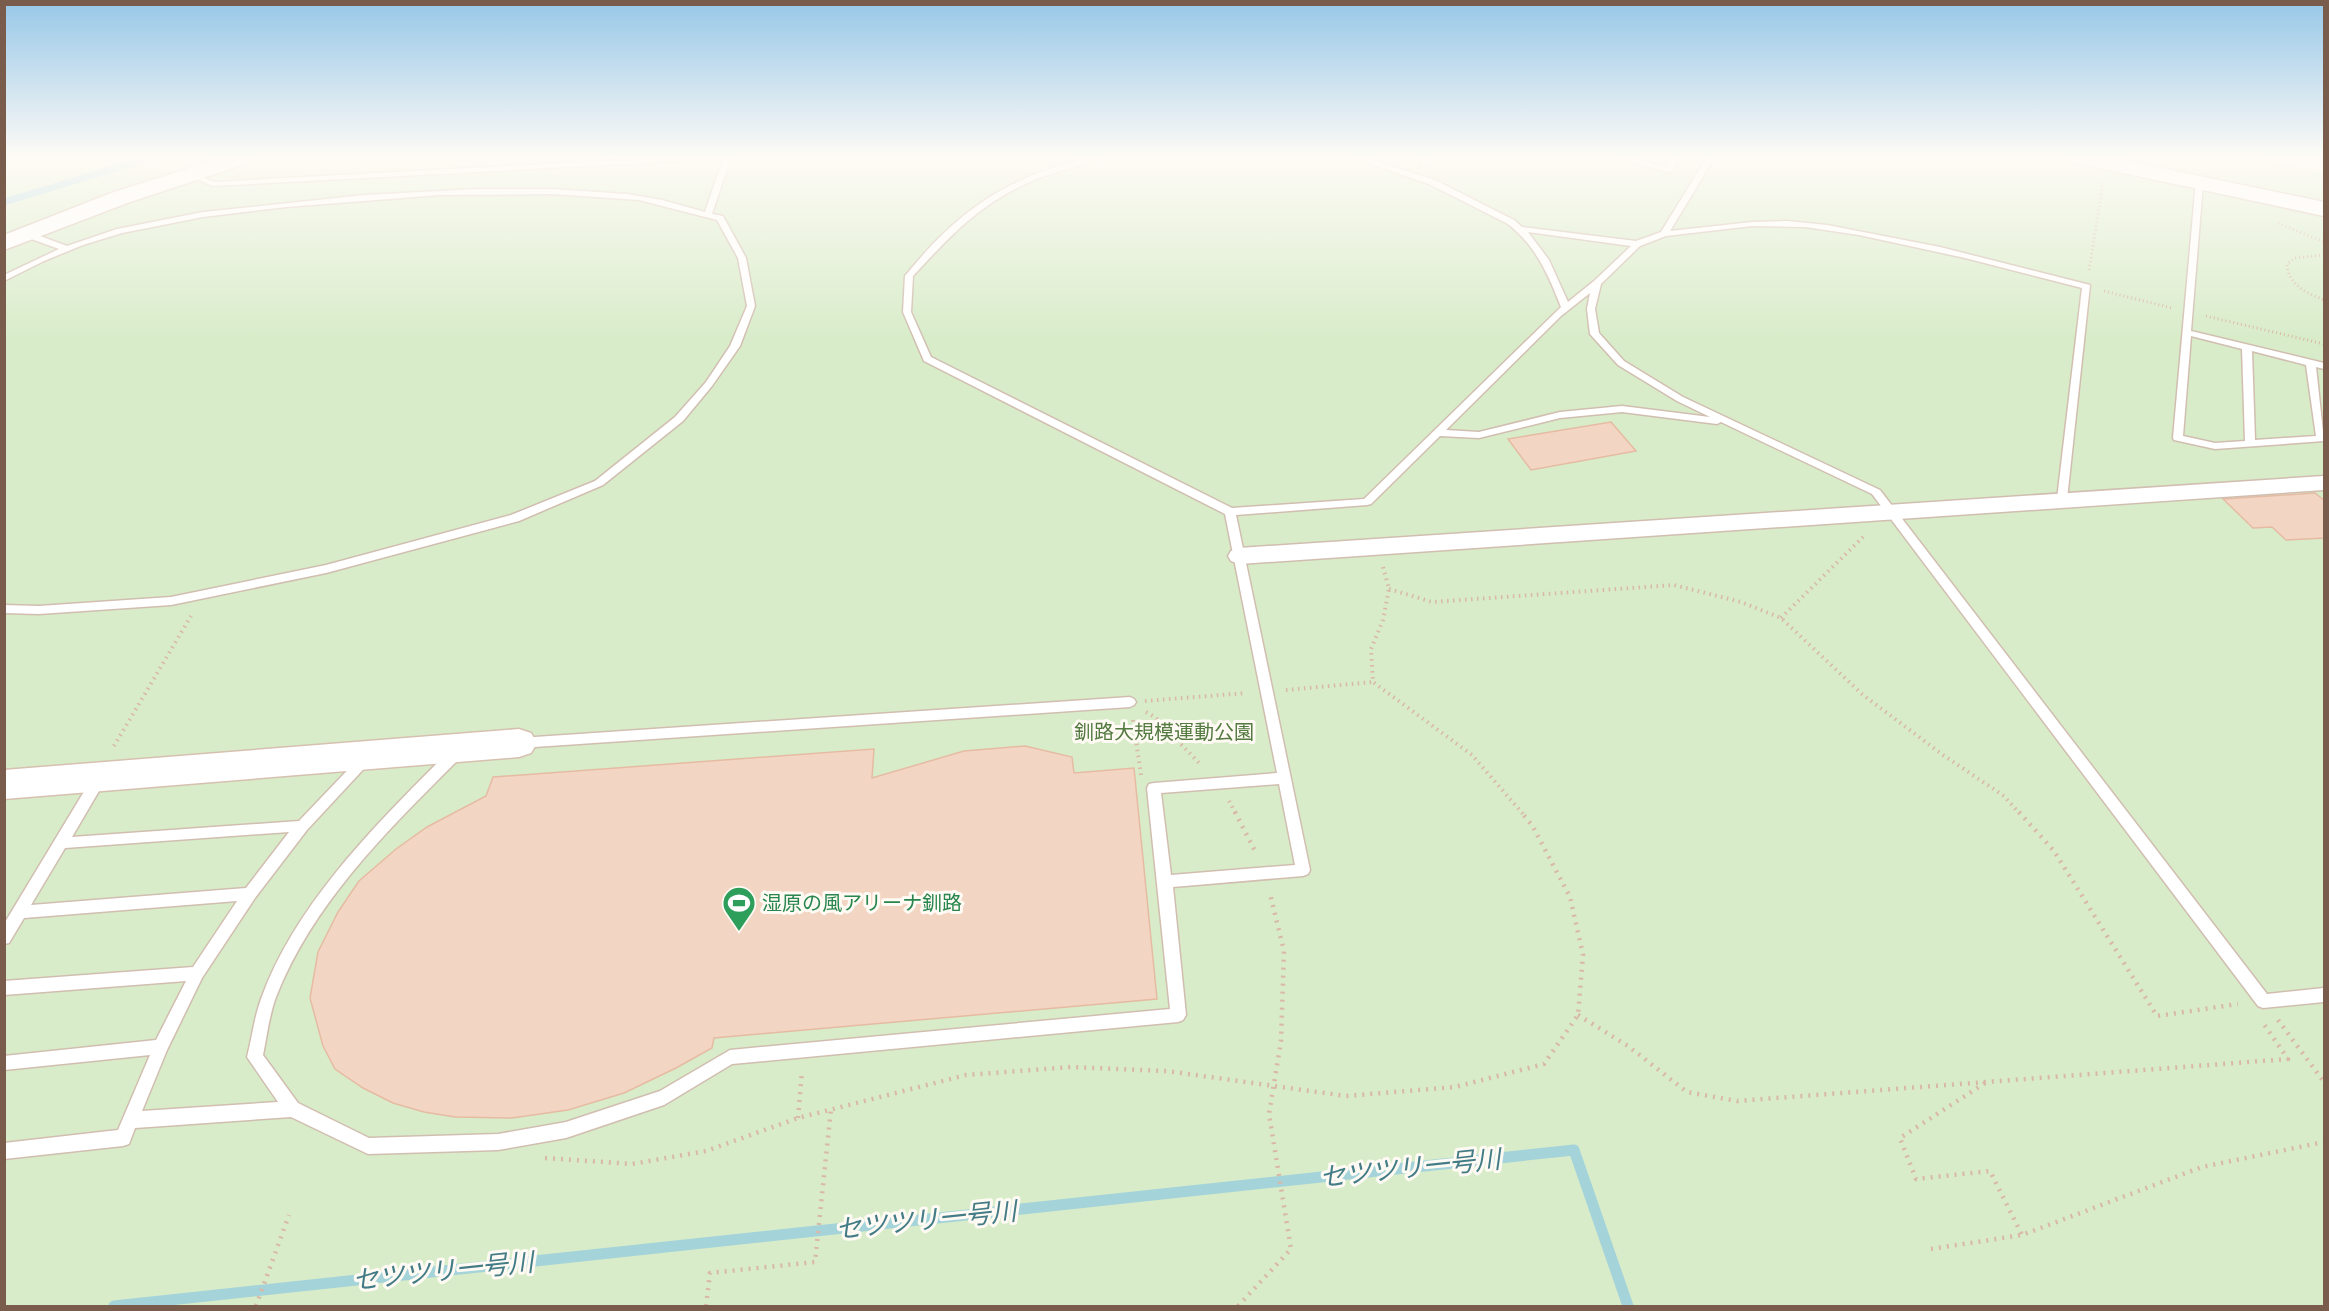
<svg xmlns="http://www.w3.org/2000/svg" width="2329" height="1311" font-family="Helvetica,'Noto Sans JP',sans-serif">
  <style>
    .green { fill: #d8ecc9 }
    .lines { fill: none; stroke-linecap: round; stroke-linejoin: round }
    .stream-far1 { stroke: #a5d3da; stroke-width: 7 }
    .stream { stroke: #a5d3da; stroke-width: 11 }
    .building { fill: #f3d5c3; stroke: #e6bba3; stroke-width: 1.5 }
    .lane-casing { stroke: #d1beb0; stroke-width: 3 }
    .street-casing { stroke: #d1beb0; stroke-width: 3 }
    .secondary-casing { stroke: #d6c0b0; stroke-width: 3 }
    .path-far2 { stroke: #d9b8a5; stroke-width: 3; stroke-dasharray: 1 3; stroke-linecap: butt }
    .path-far1 { stroke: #d9b8a5; stroke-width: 4; stroke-dasharray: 1.5 4.5; stroke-linecap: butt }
    .path { stroke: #d9b8a5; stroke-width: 4.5; stroke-dasharray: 2 6; stroke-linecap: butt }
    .lane { fill: #fff; fill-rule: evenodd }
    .street { fill: #fff; fill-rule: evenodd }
    .secondary { fill: #fff; fill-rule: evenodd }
    .labels { text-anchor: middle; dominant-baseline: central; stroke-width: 6; stroke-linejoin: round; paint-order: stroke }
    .park-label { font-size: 20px; fill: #537a41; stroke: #fffaf3 }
    .leisure-label { font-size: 20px; fill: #27864d; stroke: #fffaf3; text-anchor: start }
    .near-water-label { font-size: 26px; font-style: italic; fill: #437c86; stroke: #fffaf3 }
  </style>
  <rect width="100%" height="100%" fill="#fdf6ec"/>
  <path class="green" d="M4 157H2252L2324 172V1306H5Z"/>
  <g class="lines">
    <path class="stream-far1" d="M4 202 152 157"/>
    <path class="stream" d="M114 1306 1574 1150 1628 1306"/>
  </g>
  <g class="building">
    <path d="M1611 422 1636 451 1531 470 1508 439Z"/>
    <path d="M2315 493 2325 501V538L2286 540 2272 527 2253 528 2223 499Z"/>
    <path d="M1025 746 1072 757 1074 773 1134 768 1157 999 714 1038 712 1048 676 1068 624 1093 568 1110 512 1118 455 1117 424 1112 393 1103 363 1088 335 1069 323 1046 310 998 318 952 338 912 359 881 396 849 427 827 486 796 493 777 874 749 872 778 964 751Z"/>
  </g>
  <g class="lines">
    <defs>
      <g id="lane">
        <path d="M671 157H731L712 214 723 216 746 258 755 306 740 346 712 386 683 421 603 485 519 521 326 573 171 605 39 614 4 613V605L39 606 171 597 326 565 511 515 595 481 675 417 706 382 730 346 747 306 738 258 717 220 639 200 552 194 440 195 286 207 203 217 122 233 83 245 44 261 4 281V275L59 249 23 236V232H29L67 246 117 229 203 212 365 195 478 189H552L627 194 662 200 705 212 723 159 212 186 189 175 196 173 213 182Z"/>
        <path d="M1088 157H1102C1084 167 1056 171 1036 179 980 203 953 233 913 276L911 312 931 357 1232 508 1364 499 1561 307C1548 274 1536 246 1508 224L1429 184 1351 157H1364L1435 180 1514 220 1522 227 1636 241 1661 232 1707 157H1715L1670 231 1752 222 1787 221 1827 225 1940 247 2090 285 2067 499 2062 502 2057 499 2082 288 1965 258 1859 235 1805 227 1752 226 1666 236 1640 246 1601 284 1595 309 1599 333 1624 361 1683 397 1880 490 2267 994 2324 988V1002L2263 1008 2258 1006 1872 494 1721 422 1717 424 1622 412 1560 418 1479 438 1440 436 1371 504 1367 505 1236 515 1310 870 1308 874 1303 876 1173 887 1186 1015 1183 1020 1178 1022 732 1064 664 1105 566 1138 498 1150 368 1154 291 1117 135 1128 129 1144 123 1146 4 1159V1143L118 1130 150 1055 4 1070V1056L156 1040 186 981 4 995V981L193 967 237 901 24 918 9 943 4 944V924L94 775 99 774 104 775 106 779 72 837 299 821 361 756H371L372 760 307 830 255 898 202 978 167 1050 142 1111 278 1102 247 1057C252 1038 254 1018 261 999 296 901 381 820 452 748H462L463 752 462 756C391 827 313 902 276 997 269 1016 267 1036 263 1055L298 1103 369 1138 498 1134 566 1122 660 1091 730 1050 1170 1009 1147 788 1149 784 1154 783 1277 773 1225 514 924 361 903 312 905 276C959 209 1005 179 1088 157ZM1528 232 1631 246 1594 281 1568 302 1549 260ZM1590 293 1587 309 1590 334 1618 365 1677 401 1710 417 1622 406 1560 412 1479 432 1446 430 1561 316ZM1279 784 1295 865 1171 875 1161 793ZM289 832 246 888 31 905 65 848Z"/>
        <path d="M1421 157H1429L1426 164H1420Z"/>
        <path d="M1613 157H1627L1666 167 1672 157H1680L1671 172H1668Z"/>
        <path d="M2196 181 2203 183 2191 331 2324 363V369L2316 367 2324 441 2215 449 2174 440 2173 438ZM2191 336 2242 349 2245 441 2215 443 2183 436ZM2252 351 2306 365 2316 436 2255 440Z"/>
        <path d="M1130 697 1134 699 1136 702 1134 705 1130 707 520 748 515 747 514 743 515 739 520 738Z"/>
      </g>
      <path id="street" d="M2324 476V490L1239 564 1231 561 1228 556 1231 551 1239 548Z"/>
      <g id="secondary">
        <path d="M225 157H257L254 161 130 202 4 250V235L114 192Z"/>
        <path d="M2067 157H2108L2324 202V216L2077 163 2070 161Z"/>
        <path d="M519 729 531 733 537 743 531 753 519 757 4 799V770Z"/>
      </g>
    </defs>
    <use href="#lane" class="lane-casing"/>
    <use href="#street" class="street-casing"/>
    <use href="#secondary" class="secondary-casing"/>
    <g class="path-far2">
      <path d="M2278 223 2324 242"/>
      <path d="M2324 255 2295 258 2287 264C2288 285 2307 293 2324 300"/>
      <path d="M2089 270 2103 183"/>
      <path d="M2104 291 2172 308"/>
      <path d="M2206 316 2324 344"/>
    </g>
    <g class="path-far1">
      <path d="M1383 567 1389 589 1383 620 1371 649 1373 682 1472 755 1523 814"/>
      <path d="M1389 589 1432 602 1674 585 1741 602 1781 618 1863 695 1943 755 2004 796 2020 814"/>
      <path d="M1781 618 1864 536"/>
      <path d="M1286 690 1373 682"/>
      <path d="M1145 701 1246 693"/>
      <path d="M1146 712 1155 717 1201 765"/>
      <path d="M1133 720 1141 775"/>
      <path d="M114 746 191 616"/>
      <path d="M1229 801 1236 814"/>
    </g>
    <g class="path">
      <path d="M1235 812 1256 853"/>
      <path d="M2019 812 2054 851 2157 1016 2238 1004"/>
      <path d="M1578 1015 1628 1046 1687 1092 1737 1101 2288 1059 2263 1023"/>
      <path d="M2278 1020 2324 1082"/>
      <path d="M1985 1083 1900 1138 1916 1179 1990 1171 2022 1235"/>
      <path d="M798 1118 802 1071"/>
      <path d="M545 1158 632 1164 706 1151 798 1118 966 1075 1071 1067 1167 1071 1346 1096 1455 1087 1544 1064 1578 1015 1583 955 1570 897 1532 825 1521 812"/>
      <path d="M1931 1249 2022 1235 2202 1167 2324 1142"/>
      <path d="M256 1306 289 1215"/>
      <path d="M706 1306 710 1273 815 1262 831 1109"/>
      <path d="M1238 1306 1291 1249 1269 1114 1281 1041 1284 951 1270 894"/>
    </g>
    <use href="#lane" class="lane"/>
    <use href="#street" class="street"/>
    <use href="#secondary" class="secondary"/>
  </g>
  <linearGradient id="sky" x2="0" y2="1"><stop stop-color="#97c7e8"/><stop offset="0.46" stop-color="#fefbf6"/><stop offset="1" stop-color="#fefbf6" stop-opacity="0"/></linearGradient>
  <rect width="2329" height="341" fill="url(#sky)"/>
  <defs>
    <symbol id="stadium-pin" viewBox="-11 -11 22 30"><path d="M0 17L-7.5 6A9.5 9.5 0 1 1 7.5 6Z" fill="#2e9e5b" stroke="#fffaf3"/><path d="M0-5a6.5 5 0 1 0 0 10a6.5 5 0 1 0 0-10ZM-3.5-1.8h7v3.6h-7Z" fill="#fff"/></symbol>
  </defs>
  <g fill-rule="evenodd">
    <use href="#stadium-pin" x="720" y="884" width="38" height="52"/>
  </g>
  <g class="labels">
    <g class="park-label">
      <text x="1164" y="732">釧路大規模運動公園</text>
    </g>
    <g class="leisure-label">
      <text x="762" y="903">湿原の風アリーナ釧路</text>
    </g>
    <g class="near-water-label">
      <text transform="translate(1410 1168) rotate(-6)">セツツリ一号川</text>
      <text transform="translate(926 1220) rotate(-6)">セツツリ一号川</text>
      <text transform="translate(443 1271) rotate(-6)">セツツリ一号川</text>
    </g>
  </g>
  <rect width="2329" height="1311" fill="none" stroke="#7a5c4d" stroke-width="12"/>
</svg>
